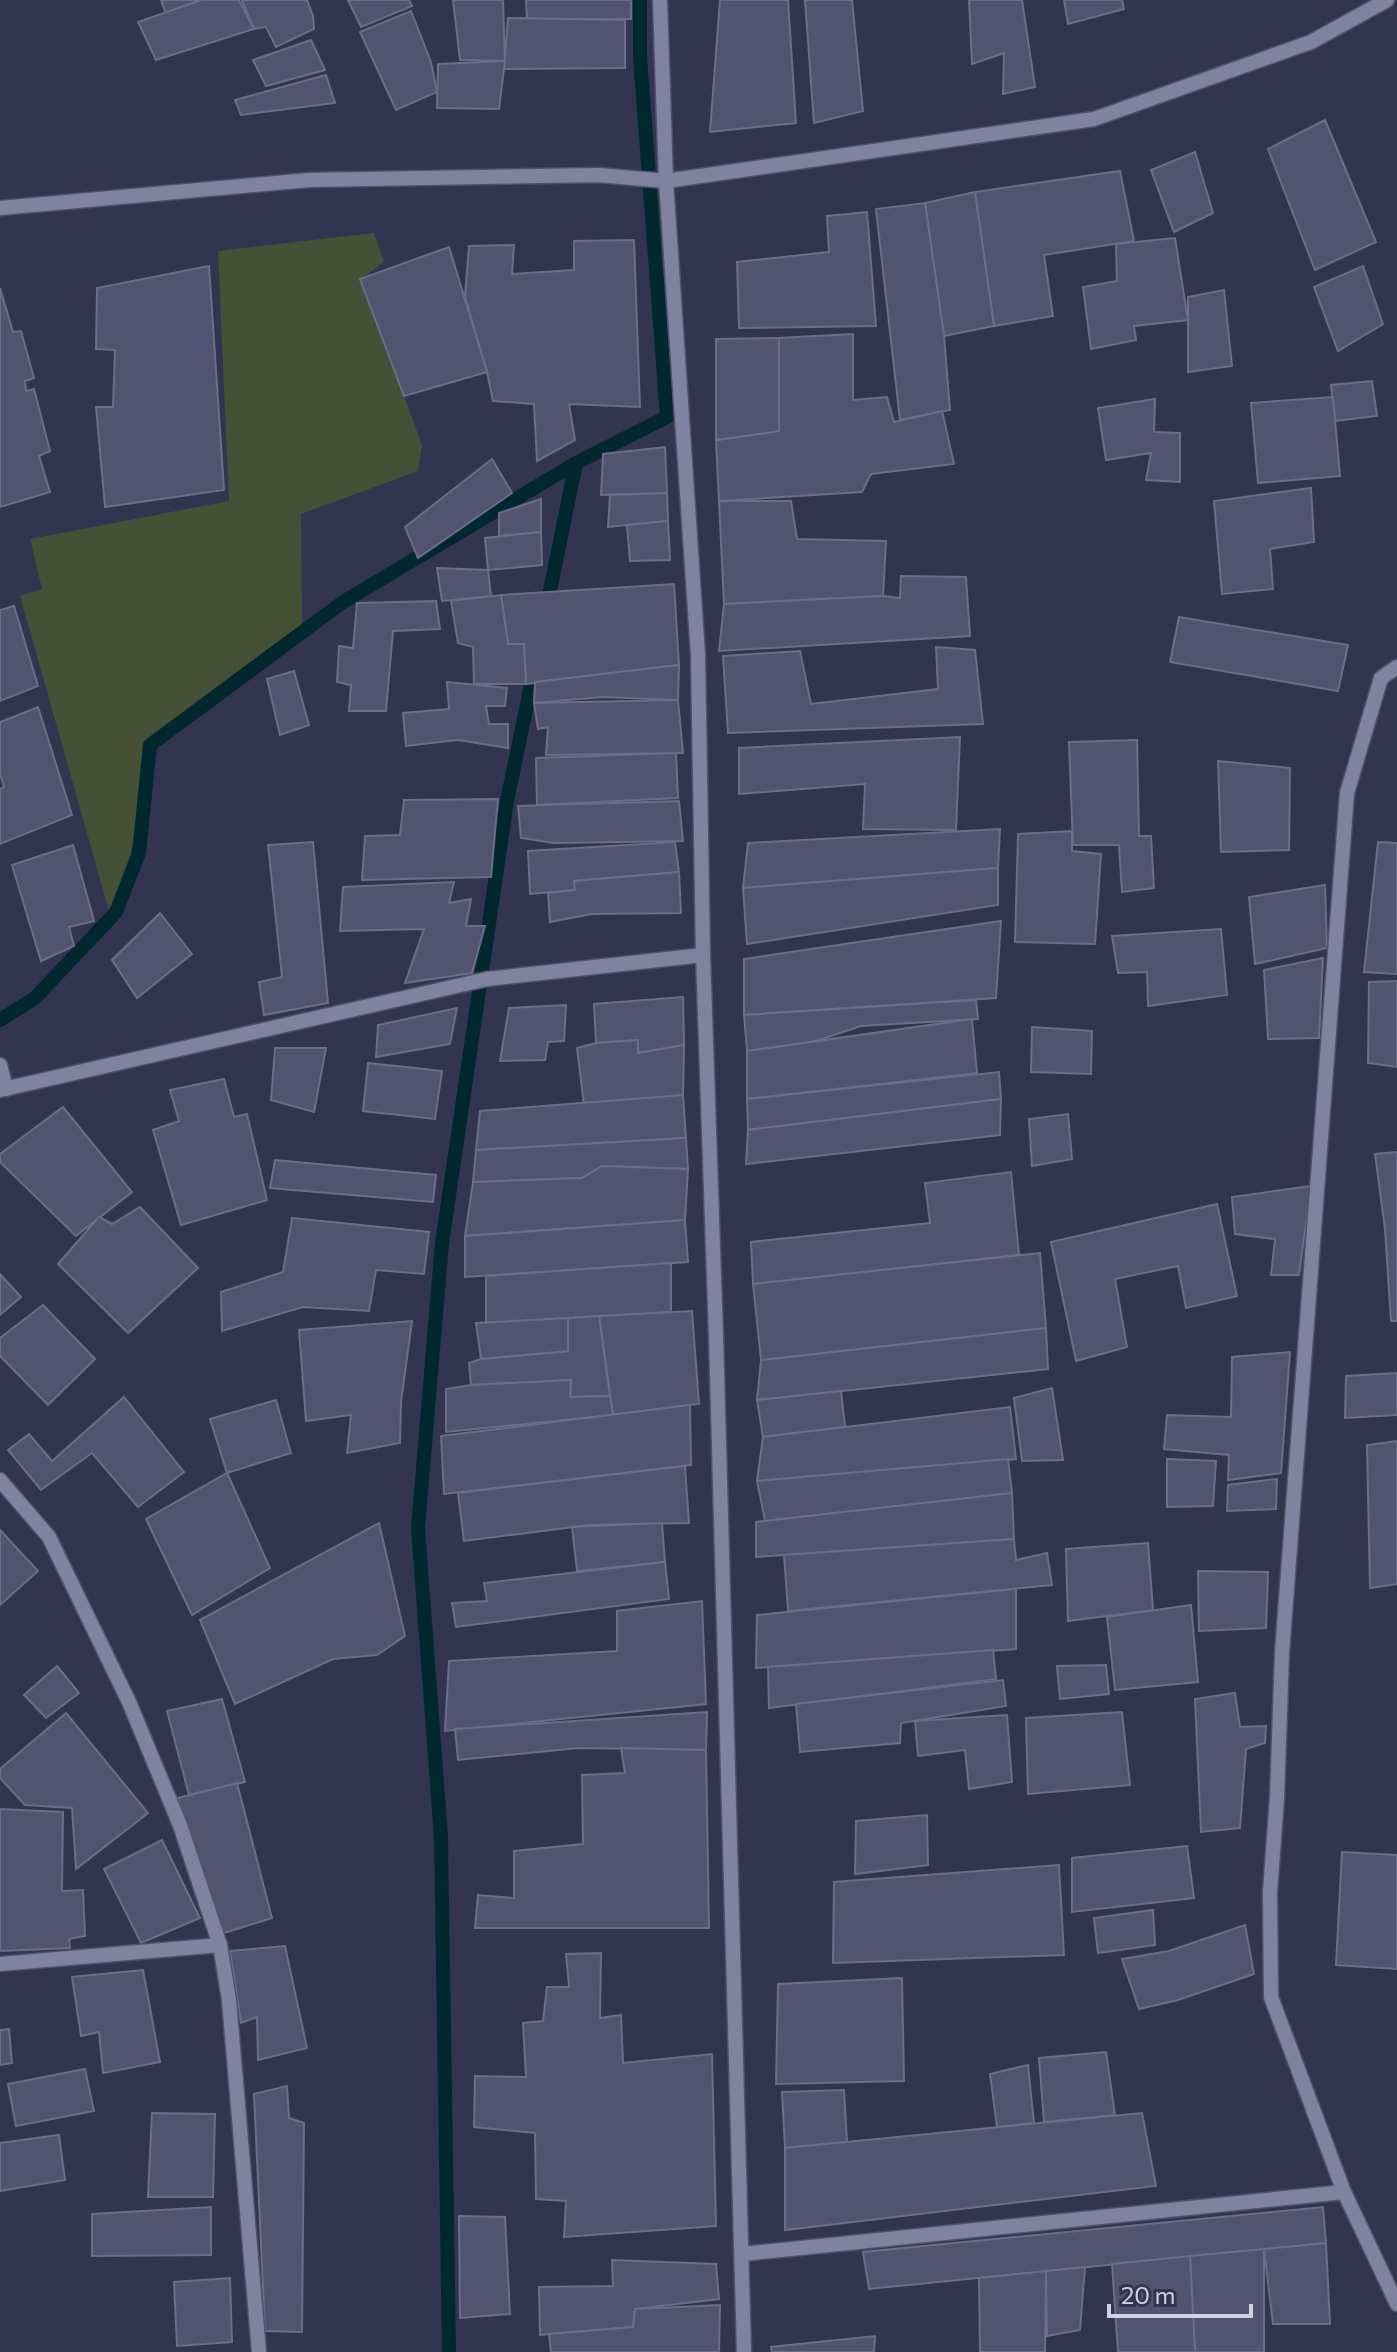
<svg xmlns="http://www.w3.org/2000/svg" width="1397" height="2352" font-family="Commissioner,sans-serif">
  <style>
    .green { fill: #455037 }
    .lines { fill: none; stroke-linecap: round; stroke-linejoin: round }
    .stream { stroke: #00282e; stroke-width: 14 }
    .building { fill: #525370; stroke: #6b6d8b; stroke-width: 2 }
    .minor-casing { stroke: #515268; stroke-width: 17 }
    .minor { stroke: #8082a1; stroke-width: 14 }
  </style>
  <rect width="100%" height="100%" fill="#33344f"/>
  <path class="green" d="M374 233 384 262 361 279 422 445 418 471 301 514 302 625 144 742C139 804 139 854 109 911L20 596 42 589 30 539 229 501 218 251Z"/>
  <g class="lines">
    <g class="stream">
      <path d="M546 610 576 463 667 417 640 57V0"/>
      <path d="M0 1020 35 998 116 912 139 853 150 745 343 602 576 463"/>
      <path d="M449 2352 441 1837 418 1528 442 1243 507 801 535 666"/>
    </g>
  </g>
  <g class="building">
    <path d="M161 0H203L166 14Z"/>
    <path d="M201 0H239L254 29 156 60 138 22Z"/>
    <path d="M242 0H307L313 16 314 29 276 47 266 27 254 29Z"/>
    <path d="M348 0H409L412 6 361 27Z"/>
    <path d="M453 0H503L505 61 460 60Z"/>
    <path d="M526 0H631V19H527Z"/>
    <path d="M720 0H788L796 123 710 132Z"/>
    <path d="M805 0H852L863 111 814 123Z"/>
    <path d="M969 0H1022L1035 87 1003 94 1004 53 972 64Z"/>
    <path d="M1064 0H1122L1124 9 1068 24Z"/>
    <path d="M411 11 431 62 437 92 396 110 360 32Z"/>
    <path d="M508 18 625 20V68L504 69Z"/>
    <path d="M311 40 325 70 266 86 253 60Z"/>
    <path d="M505 61 499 109 437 108 438 64Z"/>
    <path d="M326 75 335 103 241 115 235 100Z"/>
    <path d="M1325 120 1376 242 1315 270 1268 149Z"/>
    <path d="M1195 152 1213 213 1174 232 1151 170Z"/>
    <path d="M1120 171 1134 241 1044 255 1053 316 994 326 975 192Z"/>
    <path d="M975 192 994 326 944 336 925 203Z"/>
    <path d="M925 203 944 336 950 410 900 420 876 209Z"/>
    <path d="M867 212 876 326 739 328 737 262 829 252 827 216Z"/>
    <path d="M1175 238 1188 320 1134 326 1136 340 1091 349 1083 287 1117 281 1116 244Z"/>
    <path d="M634 240 640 407 569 404 575 440 537 461 534 404 493 401 487 372 465 297 469 246 514 245 512 274 574 270V241Z"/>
    <path d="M449 247 487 372 404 396 360 279Z"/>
    <path d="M209 266 224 490 105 507 96 407H113L115 350 96 349 97 288Z"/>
    <path d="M1363 266 1383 324 1338 351 1314 287Z"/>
    <path d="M0 288 13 332 21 331 34 378 25 381 26 391 34 389 50 451 39 456 50 492 0 507Z"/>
    <path d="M1224 290 1232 366 1188 372V297Z"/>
    <path d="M853 334V400L887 397 894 422 942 411 954 464 871 474 862 492 719 501 716 440 779 431V338Z"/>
    <path d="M779 338V431L716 440V339Z"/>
    <path d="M1372 381 1377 416 1335 421 1331 385Z"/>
    <path d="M1333 397 1340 476 1258 483 1251 403Z"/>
    <path d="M1155 399 1154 432 1180 433V482L1146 480 1151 453 1106 460 1098 408Z"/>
    <path d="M665 447 667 493 601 495 603 454Z"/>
    <path d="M492 459 512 493 418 558 405 527Z"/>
    <path d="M1311 488 1314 542 1270 549 1273 589 1222 594 1214 501Z"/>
    <path d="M667 493 668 521 608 527 610 495Z"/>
    <path d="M541 499V532L499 536V513Z"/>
    <path d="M719 501H791L797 539 886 541 883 596 724 604Z"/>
    <path d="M668 521 670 560 630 561 627 525Z"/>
    <path d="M541 532 542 565 488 570 485 538Z"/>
    <path d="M437 568 488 570 491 596 442 601Z"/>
    <path d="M901 576 966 577 970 636 719 651 724 604 883 596 900 598Z"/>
    <path d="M674 584 679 665 526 684 524 644H508L501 595Z"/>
    <path d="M501 595 508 644H524L526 684H474L473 647 458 643 451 601Z"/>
    <path d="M436 601 440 629 393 631 386 711H349L351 685 337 682 339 646 353 648 357 603Z"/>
    <path d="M14 606 38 686 0 701V610Z"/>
    <path d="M1179 617 1348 645 1338 691 1170 662Z"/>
    <path d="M936 647 975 650 983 724 728 733 723 656 800 651 811 704 938 689Z"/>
    <path d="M679 665 678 700 603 697 534 703 535 682Z"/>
    <path d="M294 671 309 725 280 735 267 679Z"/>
    <path d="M447 682 507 688 505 706H486L489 724H508V748L458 740 406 746 403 713 449 709Z"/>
    <path d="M678 700 683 753 546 755 548 727 538 729 534 703Z"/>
    <path d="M38 707 72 815 0 844V789L4 787 0 774V722Z"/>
    <path d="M960 737 956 830 863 829 865 784 739 794V748Z"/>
    <path d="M1137 740 1139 836H1151L1154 888 1122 892 1119 845H1073L1069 742Z"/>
    <path d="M676 753 678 798 537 805 536 758Z"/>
    <path d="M1218 761 1290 768 1289 850 1221 852Z"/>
    <path d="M498 799 491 877 362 880 365 836 400 835 404 800Z"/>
    <path d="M679 801 683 841 554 843 521 838 518 806Z"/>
    <path d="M1000 829 998 868 743 888 748 843Z"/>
    <path d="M1072 831V851L1101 854 1095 944 1015 942 1018 834Z"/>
    <path d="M313 842 328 1003 264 1015 259 982 282 977 268 845Z"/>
    <path d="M675 842 679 872 574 881 575 890 530 894 528 851Z"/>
    <path d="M1378 842 1397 843V974L1364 972Z"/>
    <path d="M73 845 94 921 69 927 74 946 41 961 12 865Z"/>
    <path d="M998 868V905L747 944 743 888Z"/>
    <path d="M679 872 681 913 592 914 550 922 548 893 575 890 574 881Z"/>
    <path d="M454 882 449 903 471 899 466 926H485L472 973 405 983 424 929 340 931 343 887Z"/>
    <path d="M1325 885 1327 948 1255 964 1249 897Z"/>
    <path d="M160 913 192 954 137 998 112 960Z"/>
    <path d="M1001 921 996 998 744 1015V959Z"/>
    <path d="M1221 929 1227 995 1148 1006 1147 972 1118 973 1112 936Z"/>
    <path d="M1323 958 1319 1038 1268 1039 1264 970Z"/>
    <path d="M1397 981V1067L1368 1063 1369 982Z"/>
    <path d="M683 997 684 1045 638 1053V1040L596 1043 594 1004Z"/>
    <path d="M976 1000 978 1019 861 1026 807 1044 747 1051 744 1015Z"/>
    <path d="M566 1005 564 1041 548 1042 545 1060 500 1061 509 1008Z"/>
    <path d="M457 1008 450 1044 376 1057 378 1025Z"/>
    <path d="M972 1019 977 1073 747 1099V1051Z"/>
    <path d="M1032 1027 1092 1031 1091 1074 1031 1072Z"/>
    <path d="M638 1040V1053L684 1045 683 1095 584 1105 577 1048 596 1043Z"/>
    <path d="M275 1048H326L314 1112 271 1100Z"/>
    <path d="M368 1063 442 1071 435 1119 363 1111Z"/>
    <path d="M999 1072 1001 1099 748 1130 747 1099Z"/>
    <path d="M224 1079 234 1117 247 1114 267 1200 181 1225 153 1130 179 1121 170 1090Z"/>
    <path d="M683 1095 686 1138 476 1150 480 1111Z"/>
    <path d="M1001 1099 1000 1135 746 1164 748 1130Z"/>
    <path d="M63 1107 132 1192 76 1236 0 1162V1154Z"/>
    <path d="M1068 1114 1072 1159 1032 1166 1029 1119Z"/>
    <path d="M686 1138 688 1169 602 1166 582 1178 473 1182 476 1150Z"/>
    <path d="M1397 1152V1321H1391L1385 1229 1375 1154Z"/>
    <path d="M275 1160 436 1175 433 1202 270 1188Z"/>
    <path d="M602 1166 688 1169 685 1220 465 1236 473 1182 582 1178Z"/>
    <path d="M1011 1172 1019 1255 753 1284 751 1242 930 1223 925 1183Z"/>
    <path d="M1311 1186 1299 1275H1271L1275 1239 1235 1234 1232 1197Z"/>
    <path d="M1217 1204 1237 1296 1186 1308 1178 1266 1115 1279 1127 1347 1076 1361 1051 1242Z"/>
    <path d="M140 1207 198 1268 128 1333 58 1264 99 1217 112 1224Z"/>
    <path d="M292 1218 429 1232 424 1274 376 1270 369 1311 303 1307 222 1331 221 1292 283 1272Z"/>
    <path d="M685 1220 688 1262 465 1277V1236Z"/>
    <path d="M1040 1253 1046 1328 761 1360 753 1284Z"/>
    <path d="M671 1263V1312L486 1323V1276Z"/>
    <path d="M0 1274 21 1297 0 1315Z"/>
    <path d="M43 1305 95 1359 48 1405 0 1356V1338Z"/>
    <path d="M692 1311 699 1404 613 1415 599 1316Z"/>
    <path d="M599 1316 610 1396 570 1397 571 1380 471 1385 469 1363 481 1359 568 1351V1318Z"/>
    <path d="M568 1318V1351L481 1359 476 1323Z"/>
    <path d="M412 1321 401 1402 400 1443 347 1453 351 1415 306 1421 299 1330Z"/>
    <path d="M1046 1328 1048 1369 757 1400 761 1360Z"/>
    <path d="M1290 1352 1281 1473 1228 1480 1229 1455 1164 1449 1167 1415 1231 1417 1232 1357Z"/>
    <path d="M1397 1373V1415L1345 1418 1346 1376Z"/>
    <path d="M571 1380 570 1397 610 1396 613 1415 446 1432V1389L471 1385Z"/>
    <path d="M1052 1388 1063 1460 1022 1461 1014 1398Z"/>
    <path d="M841 1391 845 1427 763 1437 757 1400Z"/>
    <path d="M124 1397 184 1472 138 1507 92 1453 41 1490 8 1450 29 1434 52 1461Z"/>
    <path d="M276 1400 291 1453 227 1473 210 1419Z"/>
    <path d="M690 1405 691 1465 444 1494 441 1436Z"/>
    <path d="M1010 1407 1016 1459 757 1481 763 1437Z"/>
    <path d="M1397 1441V1584L1370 1588 1367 1445Z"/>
    <path d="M1008 1459 1012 1493 765 1521 757 1481Z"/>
    <path d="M1167 1459 1216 1461 1213 1506 1167 1507Z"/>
    <path d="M685 1466 689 1523 589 1525 464 1541 458 1493Z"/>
    <path d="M227 1473 270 1568 192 1615 146 1519Z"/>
    <path d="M1277 1479 1276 1509 1227 1511 1228 1485Z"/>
    <path d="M1012 1493 1014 1539 756 1557V1522Z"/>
    <path d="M379 1523 405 1636 377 1655 333 1659 235 1704 200 1620Z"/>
    <path d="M662 1523 665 1562 577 1571 572 1527Z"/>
    <path d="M0 1530 38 1571 0 1605Z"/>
    <path d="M1014 1539 1016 1560 1047 1553 1052 1585 788 1611 784 1555Z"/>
    <path d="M1148 1543 1153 1610 1068 1621 1066 1549Z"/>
    <path d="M665 1562 669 1599 456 1627 452 1603 487 1601 484 1583Z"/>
    <path d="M1198 1571 1268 1572 1266 1628 1199 1631Z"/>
    <path d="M1016 1589V1649L756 1668 757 1615Z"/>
    <path d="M702 1601 706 1704 445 1731 449 1661 617 1651V1611Z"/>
    <path d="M1191 1605 1198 1682 1115 1690 1107 1617Z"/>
    <path d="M993 1650 996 1679 769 1708 768 1667Z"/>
    <path d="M1106 1665 1109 1694 1060 1699 1057 1666Z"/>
    <path d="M57 1666 79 1693 46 1718 24 1695Z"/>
    <path d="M1003 1680 1006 1706 901 1723 900 1743 800 1752 796 1704Z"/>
    <path d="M1235 1693 1240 1727 1266 1726 1265 1743 1246 1749 1240 1828 1201 1832 1195 1699Z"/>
    <path d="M222 1699 245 1782 189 1795 167 1711Z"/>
    <path d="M707 1712 706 1750 579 1748 458 1760 455 1729Z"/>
    <path d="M1122 1712 1130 1785 1028 1794 1026 1718Z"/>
    <path d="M66 1713 148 1813 76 1869 72 1808 25 1805 0 1778V1769Z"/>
    <path d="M1007 1715 1012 1782 969 1789 965 1750 918 1756 915 1721Z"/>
    <path d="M621 1748 706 1750 709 1928H475L478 1895 514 1898V1851L583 1844 582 1775 625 1773Z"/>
    <path d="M237 1783 272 1918 224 1933 178 1798Z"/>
    <path d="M0 1809 63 1812 62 1891 83 1890 85 1936 69 1939 70 1948 0 1951Z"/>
    <path d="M927 1815 928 1865 855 1874 856 1821Z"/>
    <path d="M162 1840 200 1918 141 1943 104 1869Z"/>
    <path d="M1187 1846 1194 1898 1072 1912V1858Z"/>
    <path d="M1342 1852 1397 1855V1969L1336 1965Z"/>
    <path d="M1059 1865 1064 1955 833 1963 834 1882Z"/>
    <path d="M1153 1910 1155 1945 1098 1953 1094 1918Z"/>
    <path d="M1245 1925 1254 1974 1178 2000 1139 2009 1122 1959 1169 1951Z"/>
    <path d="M285 1946 307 2048 258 2060 257 2017 241 2023 230 1951Z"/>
    <path d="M601 1953 600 2018 621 2015 623 2063 712 2054 716 2226 564 2237 566 2201 536 2199 535 2133 474 2127 475 2076 526 2077 523 2023 543 2021 547 1987H569L566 1954Z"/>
    <path d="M143 1970 160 2062 103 2073 99 2032 81 2036 72 1977Z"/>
    <path d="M902 1978 904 2081 776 2084 778 1984Z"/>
    <path d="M9 2029 12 2063 0 2065V2030Z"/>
    <path d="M1106 2052 1115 2115 1044 2122 1039 2058Z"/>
    <path d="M1028 2065 1034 2123 997 2127 990 2074Z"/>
    <path d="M85 2069 94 2111 16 2126 8 2084Z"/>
    <path d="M287 2086 289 2118 304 2123 302 2332 265 2331 254 2094Z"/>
    <path d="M844 2090 847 2142 785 2148 782 2092Z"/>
    <path d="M152 2113 215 2114 213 2197H148Z"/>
    <path d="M1142 2113 1156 2186 785 2230V2148Z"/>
    <path d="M59 2135 65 2180 0 2191V2143Z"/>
    <path d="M211 2207V2255L92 2256V2214Z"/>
    <path d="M1323 2207 1326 2243 869 2289 863 2252Z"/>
    <path d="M459 2216 505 2217 510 2314 460 2318Z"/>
    <path d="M1326 2243 1330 2324H1273L1264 2249Z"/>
    <path d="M1264 2249V2352H1195L1190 2256Z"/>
    <path d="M1190 2256 1195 2352H1118L1112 2264Z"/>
    <path d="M612 2260 716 2264 719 2299 635 2309 633 2327 540 2335 539 2287 613 2286Z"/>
    <path d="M1085 2267 1080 2330 1047 2336 1046 2271Z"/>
    <path d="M1046 2271 1045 2352H980L979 2278Z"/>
    <path d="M230 2278 232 2342 177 2346 174 2282Z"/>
    <path d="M720 2305 719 2352H551L549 2334 633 2327 635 2309Z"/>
    <path d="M875 2336 874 2352H772L771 2347Z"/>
  </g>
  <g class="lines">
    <defs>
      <g id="minor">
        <path d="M660 0 666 181 698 655 703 955 716 1336 744 2352"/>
        <path d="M0 208 309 180 598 175 666 181 1094 119 1311 42 1387 0"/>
        <path d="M1397 667 1381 678 1347 793 1282 1653 1277 1798 1270 1892 1271 1997 1344 2192 1397 2304"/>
        <path d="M0 1065 6 1089"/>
        <path d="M0 1090 487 979 703 955"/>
        <path d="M0 1480 49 1537 129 1702 180 1825 220 1945 229 2000 259 2352"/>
        <path d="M0 1964 220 1945"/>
        <path d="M742 2254 1344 2192"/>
      </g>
    </defs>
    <use href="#minor" class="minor-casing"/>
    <use href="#minor" class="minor"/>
  </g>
  <path d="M1109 2304v12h142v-12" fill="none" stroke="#d0d2e3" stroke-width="4"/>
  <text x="1121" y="2304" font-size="24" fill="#d0d2e3" stroke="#33344f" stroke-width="6" paint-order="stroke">20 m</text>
</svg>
